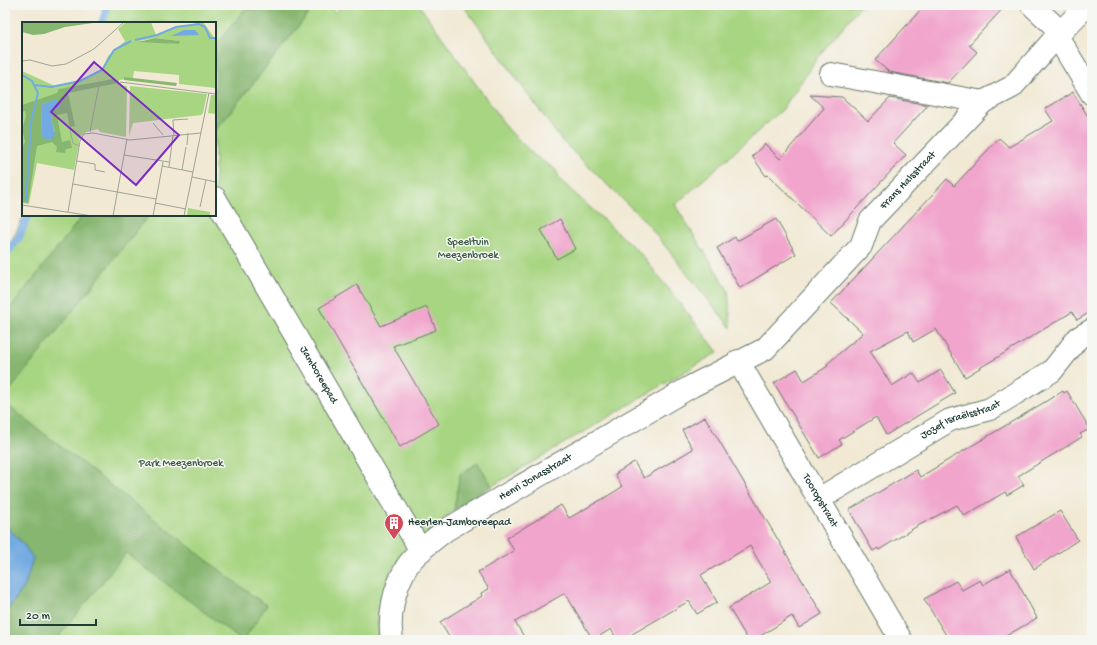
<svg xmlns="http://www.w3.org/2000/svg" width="1097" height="645" font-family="'Gochi Hand',sans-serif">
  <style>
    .green { fill: #a8d582; stroke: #64895b }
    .forest { fill: #86b670; stroke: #527a52 }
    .water { fill: #72aae1; stroke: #48748a }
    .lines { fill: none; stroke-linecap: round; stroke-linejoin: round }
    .stream { stroke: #72aae1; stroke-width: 8 }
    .building { fill: #f1a4cc }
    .minor-casing { stroke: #68796c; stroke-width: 24 }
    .minor { stroke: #fff; stroke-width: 22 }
    .labels { text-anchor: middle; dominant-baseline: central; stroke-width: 3; stroke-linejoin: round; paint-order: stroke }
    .street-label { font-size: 11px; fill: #1f3d34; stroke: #f6f6f2 }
    .park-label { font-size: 11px; fill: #3a5b44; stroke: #f6f6f2 }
    .poi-label { font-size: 11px; fill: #1f3d34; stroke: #f6f6f2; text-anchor: start }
    .inset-river { fill: none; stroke: #72aae1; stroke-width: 2 }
    .inset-road { fill: none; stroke: #9da494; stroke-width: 1 }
    .view { fill: #7b2cbf; fill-opacity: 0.15; stroke: #7b2cbf; stroke-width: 2 }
    .inset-edge { fill: none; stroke: #1f3d34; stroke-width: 2 }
  </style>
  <rect width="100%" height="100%" fill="#f6f6f2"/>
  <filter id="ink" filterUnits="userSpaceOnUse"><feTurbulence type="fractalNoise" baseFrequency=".025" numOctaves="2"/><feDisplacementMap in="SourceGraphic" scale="8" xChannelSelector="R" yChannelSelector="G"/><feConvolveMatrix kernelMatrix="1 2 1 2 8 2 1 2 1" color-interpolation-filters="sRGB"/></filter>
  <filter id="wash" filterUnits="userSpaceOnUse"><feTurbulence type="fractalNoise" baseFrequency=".012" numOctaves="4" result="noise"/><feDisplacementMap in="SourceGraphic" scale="16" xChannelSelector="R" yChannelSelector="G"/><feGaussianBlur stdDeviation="0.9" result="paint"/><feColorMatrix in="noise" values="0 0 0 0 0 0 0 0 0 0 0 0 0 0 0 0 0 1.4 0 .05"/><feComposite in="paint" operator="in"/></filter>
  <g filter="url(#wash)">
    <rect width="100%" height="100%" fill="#f1e9d4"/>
    <g class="green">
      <path d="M104 5H326L335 12 343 5H419L508 129 535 156 556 170 560 180 641 254 718 352 492 486 478 463 460 474 454 510 417 542 394 566 390 573 378 617V640H5V251L15 234 24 215H215V131L309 13V6L275 9H245L215 46V23H100Z"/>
      <path d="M463 5H861L818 57 782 110 675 205 728 290 731 328 645 221 562 141Z"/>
    </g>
    <g class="forest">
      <path d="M309 5V13L215 131V46L245 9H275Z"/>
      <path d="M83 215H149L7 394 6 404 253 596 267 605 244 640H241L126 553 59 636 64 640H7L5 633V613L25 586 24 545 5 525V315Z"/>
      <path d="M478 463 492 486 454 510 460 474Z"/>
    </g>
    <path class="water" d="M5 525 24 545 33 558 25 586 5 613Z"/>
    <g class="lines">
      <g class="stream">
        <path d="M102 23 106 12 105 5"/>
        <path d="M5 255 19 237 28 215"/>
      </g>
    </g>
    <g id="blocks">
      <g class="building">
        <path d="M925 5H1006L969 45 977 52 948 83 889 72 875 60Z"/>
        <path d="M1073 92 1092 123V311L1077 320 1072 312 965 377 936 329 913 342 908 331 870 351 892 386 913 373 920 383 941 370 955 393 886 435 876 417 839 440 842 444 819 458 774 383 797 369 804 381 828 366 827 364 863 333 831 303 947 179 954 186 999 138 1009 147 1053 121 1045 109Z"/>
        <path d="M810 95 842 97 868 121 890 98 928 105 893 143 906 155 831 236 768 175 766 176 752 156 765 144 780 159 824 108Z"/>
        <path d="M560 219 575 249 557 259 541 230Z"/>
        <path d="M776 219 796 254 740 288 717 248 735 237 737 241Z"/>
        <path d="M357 285 381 326 427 307 436 330 393 346 439 424 400 447 319 308Z"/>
        <path d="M1063 391 1064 393 1067 391 1090 429 1080 434 1082 437 1018 476 1024 485 1007 495 1005 492 964 516 957 505 914 528 879 550 878 548 873 551 849 510 916 470 920 477Z"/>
        <path d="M705 417 822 614 799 628 792 616 754 640H748L729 608 771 582 750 546 701 575 717 602 697 614 689 601 622 640H617L611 629 593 640 565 593 515 622 526 640H451L440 622 482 596 481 593 489 589 478 572 514 551 507 538 561 505 569 518 606 497 622 487 615 474 634 462 644 478 693 449 682 430Z"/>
        <path d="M1060 511 1078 540 1034 569 1016 537Z"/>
        <path d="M1010 569 1037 618 999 640H949L924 599 956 581 962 590 980 580 983 585Z"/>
      </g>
    </g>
  </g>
  <g filter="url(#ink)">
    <use href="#blocks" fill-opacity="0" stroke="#68796c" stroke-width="1"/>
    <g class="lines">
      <defs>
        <g id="minor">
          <path d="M1032 5 1061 32"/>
          <path d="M1057 36 1092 94"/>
          <path d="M831 74 983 102"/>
          <path id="s1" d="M215 198 421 551"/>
          <path id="s2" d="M738 361 901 640"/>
          <path id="s3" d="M819 499 950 420 990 409 1052 371 1078 338 1092 330"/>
          <path id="s4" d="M392 640C388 616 394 589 406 568 413 555 434 539 446 530L692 386 765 349 861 246 870 221 983 102 1012 87 1057 36 1087 5"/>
        </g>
      </defs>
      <use href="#minor" class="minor-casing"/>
      <use href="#minor" class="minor"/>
    </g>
  </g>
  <defs>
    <symbol id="building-pin" viewBox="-11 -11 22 30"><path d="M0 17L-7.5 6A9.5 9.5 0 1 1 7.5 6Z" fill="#d1495b" stroke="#f6f6f2"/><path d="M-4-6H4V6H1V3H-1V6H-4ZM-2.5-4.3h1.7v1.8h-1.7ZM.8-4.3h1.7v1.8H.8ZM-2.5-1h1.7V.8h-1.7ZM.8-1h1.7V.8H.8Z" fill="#fff"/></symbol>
  </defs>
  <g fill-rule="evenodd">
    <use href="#building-pin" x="383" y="512" width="22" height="30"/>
  </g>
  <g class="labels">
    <g class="street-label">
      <text stroke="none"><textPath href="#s4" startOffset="720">Frans Halsstraat</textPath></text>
      <text stroke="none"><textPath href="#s1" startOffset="205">Jamboreepad</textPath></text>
      <text stroke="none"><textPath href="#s3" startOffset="163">Jozef Israëlsstraat</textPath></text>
      <text stroke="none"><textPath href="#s4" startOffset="234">Henri Jonasstraat</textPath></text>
      <text stroke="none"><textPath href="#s2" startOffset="162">Tooropstraat</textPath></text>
    </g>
    <g class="park-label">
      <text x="468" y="243">Speeltuin<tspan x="468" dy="13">Meezenbroek</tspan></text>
      <text x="181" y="464">Park Meezenbroek</text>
    </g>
    <g class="poi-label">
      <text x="408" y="523">Heerlen-Jamboreepad</text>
    </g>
  </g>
  <g transform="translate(22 22)">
    <rect width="194" height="194" fill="#f1e9d4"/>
    <path d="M104 0H129L134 13 155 5 181 0 194 18V66L157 62V53L112 49 111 56 97 58V63L105 64 104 115 78 110 76 107 64 110 58 115 52 148 15 141 7 182 0 181V49L33 64 58 59 81 46 86 34 103 19 96 7ZM133 16 157 19V22L117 19ZM108 64 185 72 181 91 179 93 111 101 107 114ZM189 73H194V92L186 91ZM166 186 188 190V193L192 194H165Z" fill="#a8d582" fill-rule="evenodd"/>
    <path d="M0 0H78L43 5 22 12 11 13 0 10ZM133 16 158 19 157 22 116 20ZM102 55 155 61 154 64 102 58ZM91 57 96 61 46 71 53 104 48 105 45 91 35 93 40 120 48 118 50 126 44 127 43 131 34 130 35 125 30 120 15 124 6 181 0 180V125L3 120 0 107 4 94 3 89 0 90V83L35 71 37 67ZM35 77V87L31 88 29 94 33 110 19 113 20 82Z" fill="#86b670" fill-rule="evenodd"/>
    <path d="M162 8H173L177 13 149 14ZM35 77 38 85 31 88 29 94 33 113 30 117H23L19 113 20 82Z" fill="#72aae1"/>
    <path class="inset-river" d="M113 18 135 13 154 5 177 2 183 5 188 16H194M0 53 10 59 16 71 9 100 4 180M13 63 29 65 58 59 80 48 92 28 109 19"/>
    <path class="inset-road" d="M0 39 8 38 30 44 44 42 72 27 102 0M98 60 194 72M131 101 141 113M48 108 51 121 57 124M68 110 77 63M152 113 151 98 166 97M165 123 166 111M102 133 147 140M55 139 73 142V148L83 150M140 144 171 150M147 145 151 113M160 148 164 125M170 155 194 160M51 162 134 177M133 181 164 187M0 183 70 194M178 185 184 158M46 190 58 119 62 112 71 111 108 118 179 111M91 194 105 117M131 194 141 140M162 194 187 71"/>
    <path class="view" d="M72 40 157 113 114 163 29 90Z"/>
    <rect width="194" height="194" class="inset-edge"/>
  </g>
  <rect width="1097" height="645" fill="none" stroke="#f6f6f2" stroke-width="20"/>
  <path d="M20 619v6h76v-6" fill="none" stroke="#1f3d34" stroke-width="2"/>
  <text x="26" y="619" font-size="12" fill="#1f3d34" stroke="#f6f6f2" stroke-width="3" paint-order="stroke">20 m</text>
</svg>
